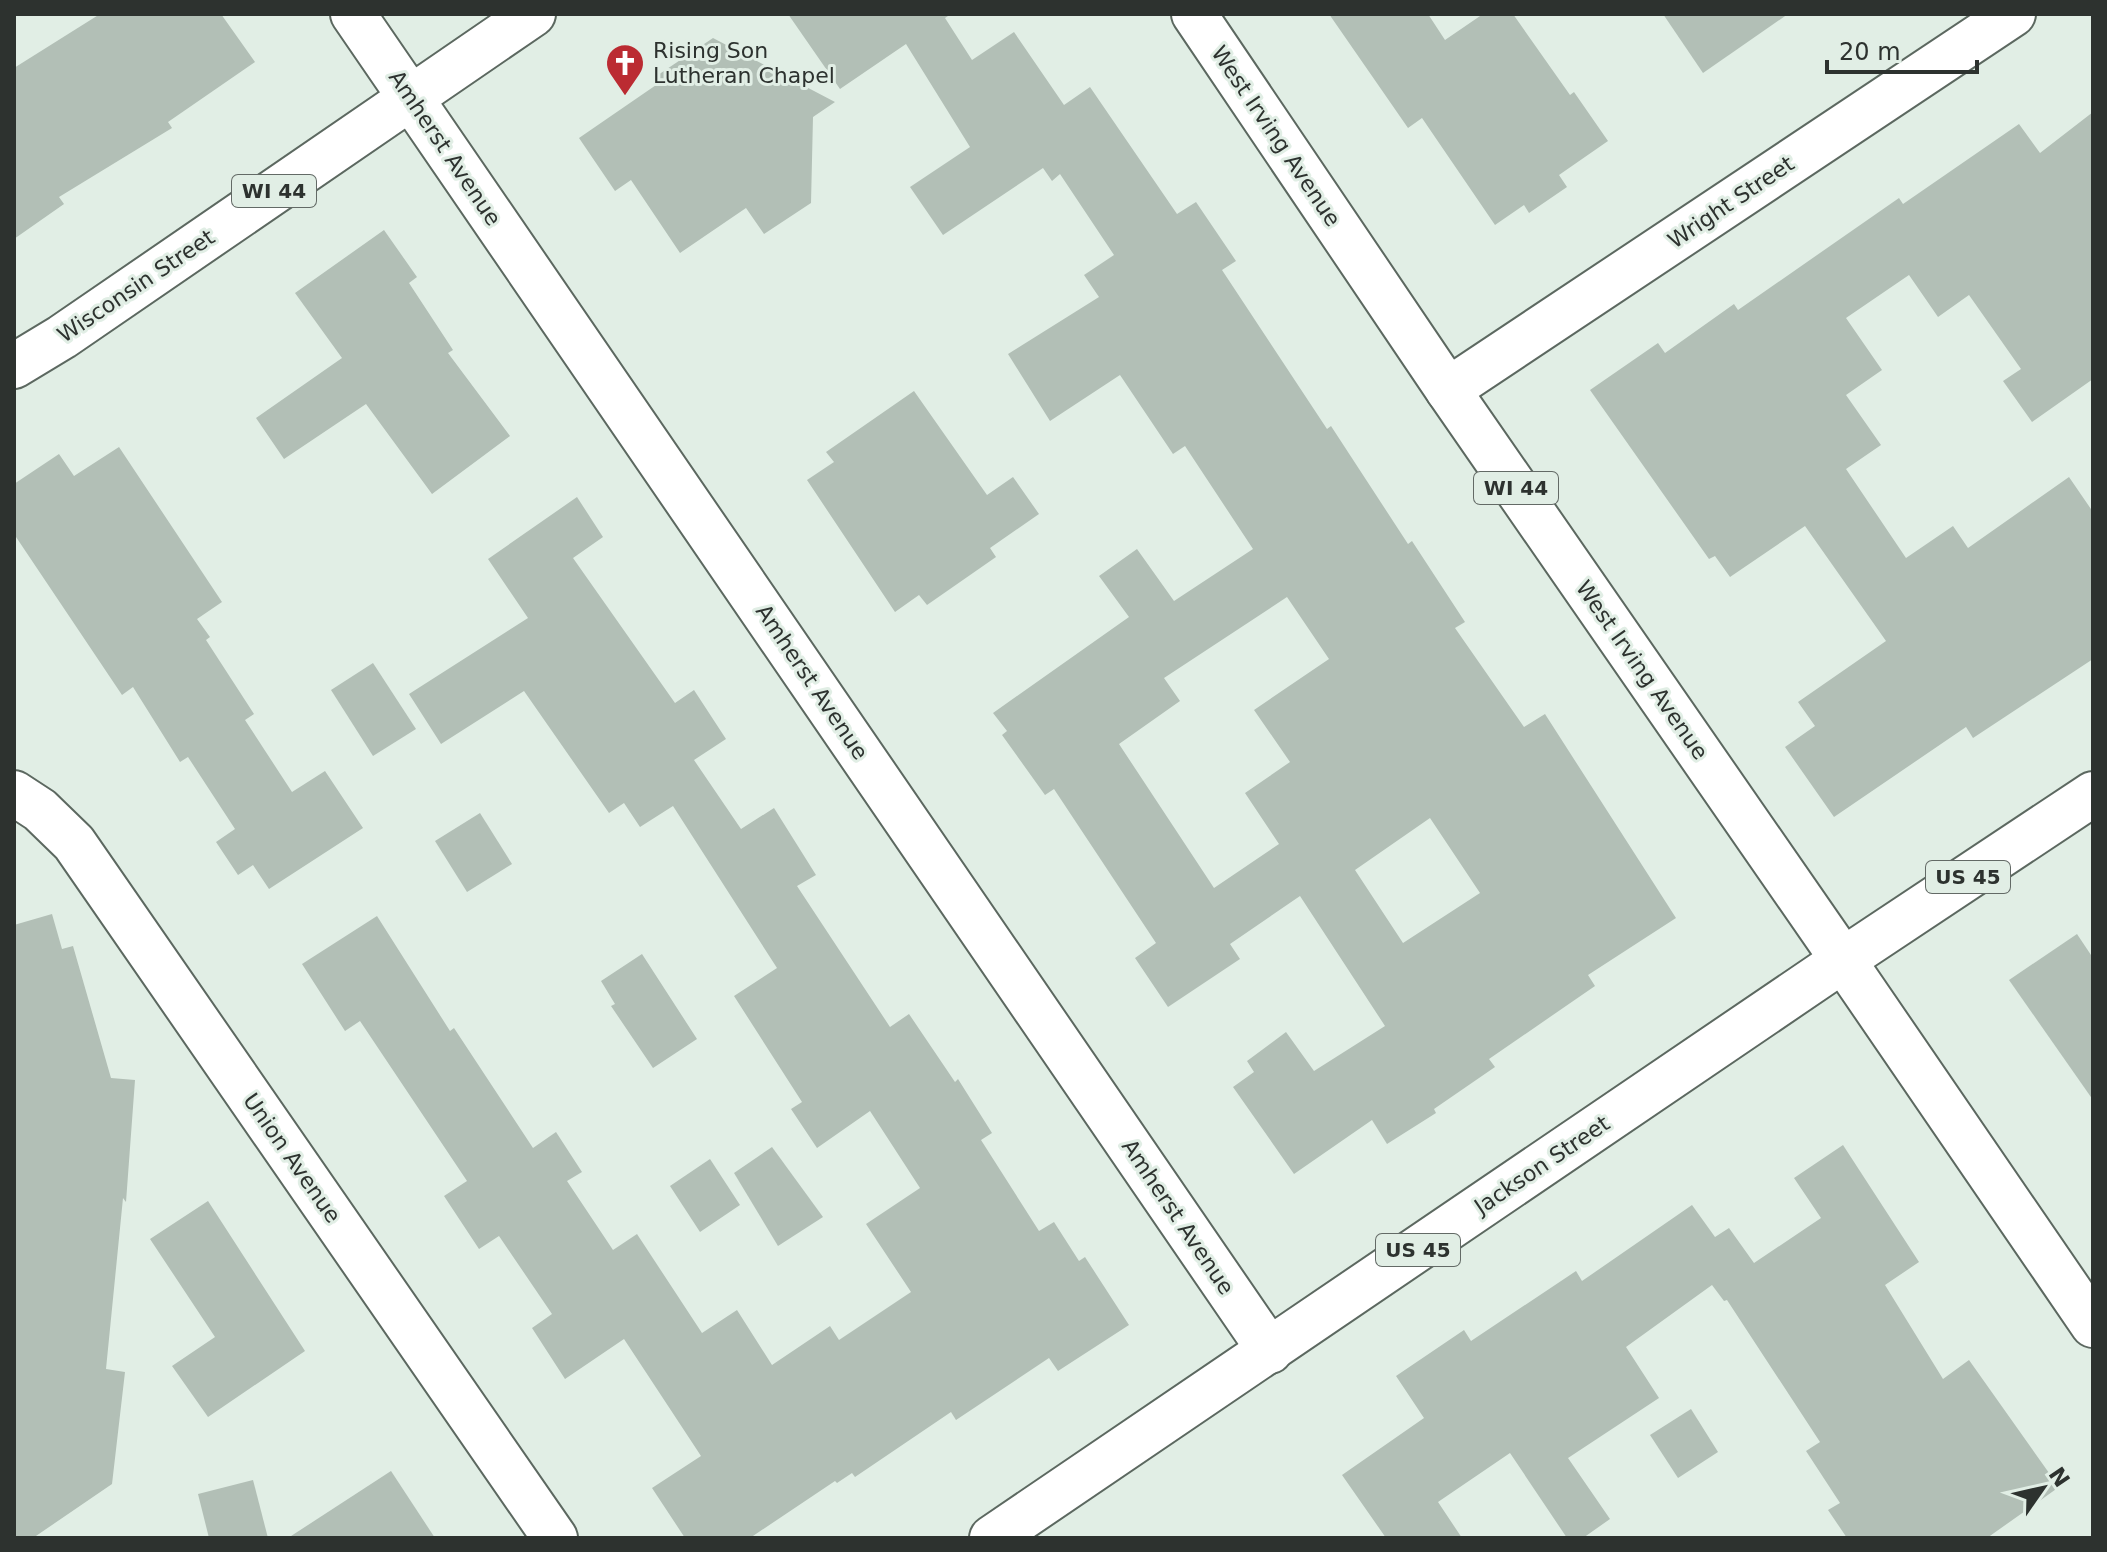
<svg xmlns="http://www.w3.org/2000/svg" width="2107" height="1552" font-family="'DejaVu Sans',sans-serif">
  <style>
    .building { fill: #b2bfb6; fill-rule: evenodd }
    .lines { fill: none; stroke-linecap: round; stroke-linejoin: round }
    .minor-casing { stroke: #5c6860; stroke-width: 48 }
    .tertiary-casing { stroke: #5c6860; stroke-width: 48 }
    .primary-casing { stroke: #5c6860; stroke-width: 48 }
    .minor { stroke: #fff; stroke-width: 44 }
    .tertiary { stroke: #fff; stroke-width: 44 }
    .primary { stroke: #fff; stroke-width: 44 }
    .labels { text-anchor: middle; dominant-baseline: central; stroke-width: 6; stroke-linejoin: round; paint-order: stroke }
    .shield { fill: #e1eee5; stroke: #636a66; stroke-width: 2 }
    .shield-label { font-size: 20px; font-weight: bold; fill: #2d322f }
    .poi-label { font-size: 22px; fill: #2d322f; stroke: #e1eee5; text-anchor: start }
    .street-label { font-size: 22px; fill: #2d322f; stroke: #e1eee5 }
  </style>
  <rect width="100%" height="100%" fill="#e1eee5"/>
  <g class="building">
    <path d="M100 14H221L255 62 168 122 172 128 59 197 64 204 14 239V68Z"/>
    <path d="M788 14H951L945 18 972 60 1014 32 1064 105 1090 87 1177 214 1196 202 1236 261 1222 270 1327 429 1331 426 1408 544 1412 541 1465 622 1455 628 1524 727 1545 714 1676 918 1588 975 1595 986 1489 1059 1495 1067 1434 1109 1436 1113 1387 1144 1372 1120 1294 1174 1233 1087 1254 1072 1247 1061 1286 1032 1314 1071 1385 1026 1300 896 1230 944 1240 959 1168 1007 1135 958 1156 943 1054 789 1045 795 1002 735 1007 731 993 713 1129 617 1099 576 1137 549 1174 601 1253 549 1185 446 1173 454 1120 375 1050 421 1008 354 1099 297 1084 275 1114 255 1060 174 1052 181 1043 168 943 235 910 187 970 147 906 44 840 89ZM1287 597 1329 659 1254 710 1290 762 1245 793 1279 844 1214 888 1119 744 1180 701 1164 678ZM1430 818 1480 893 1403 943 1355 870Z"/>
    <path d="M1329 14H1428L1445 40 1483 14H1513L1570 95 1574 92 1608 141 1559 175 1567 187 1529 213 1524 205 1495 225 1422 118 1408 128Z"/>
    <path d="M1663 14H1788L1703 73Z"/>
    <path d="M713 38 835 102 813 117 811 203 764 234 746 208 680 253 631 180 615 191 579 138 659 83 655 77Z"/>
    <path d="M2093 112V379L2032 422 2003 381 2021 369 1969 295 1938 317 1909 275 1846 318 1882 370 1846 395 1881 445 1846 469 1906 558 1953 526 1968 548 2069 477 2093 512V659L1973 738 1966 727 1834 817 1785 747 1815 726 1798 702 1886 641 1805 526 1730 577 1715 556 1709 559 1590 390 1658 343 1665 353 1734 304 1738 310 1899 198 1903 204 2019 124 2040 153Z"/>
    <path d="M384 230 417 277 409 283 453 350 448 353 510 436 432 494 366 404 284 459 256 418 342 358 295 293Z"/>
    <path d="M914 391 987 495 1013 477 1039 514 990 548 996 557 927 605 919 595 895 612 807 480 834 462 826 452Z"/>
    <path d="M119 447 222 602 197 619 210 637 206 640 254 714 245 720 292 792 325 771 363 828 269 889 253 865 238 875 216 842 235 829 188 757 180 762 133 687 122 695 14 534V484L59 454 74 476Z"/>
    <path d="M577 497 603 537 573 558 675 703 694 690 726 739 694 760 741 829 774 808 816 875 797 886 890 1027 909 1014 955 1082 958 1079 992 1133 981 1140 1039 1231 1054 1222 1079 1261 1085 1257 1129 1325 1058 1371 1049 1358 956 1420 951 1412 855 1477 852 1473 837 1483 835 1481 750 1538H685L652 1488 701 1456 624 1339 565 1379 532 1328 552 1314 499 1236 479 1249 444 1196 467 1181 360 1021 345 1031 302 964 377 916 450 1031 454 1028 533 1148 556 1132 582 1172 567 1181 613 1250 637 1234 702 1333 737 1310 772 1365 830 1326 839 1340 911 1292 866 1224 920 1188 870 1111 817 1148 791 1109 802 1102 734 996 777 968 673 806 640 827 624 803 609 813 524 691 441 744 409 694 528 618 488 559Z"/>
    <path d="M373 663 416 729 373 756 331 690Z"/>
    <path d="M480 813 512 864 467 892 435 841Z"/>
    <path d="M52 914 62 949 73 946 111 1078 135 1080 126 1202 123 1198 106 1369 125 1372 112 1484 33 1538H14V925Z"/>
    <path d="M2077 934 2093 958V1100L2009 980Z"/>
    <path d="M642 954 697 1039 653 1068 611 1006 615 1004 601 981Z"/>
    <path d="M1843 1145 1919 1262 1885 1285 1943 1379 1969 1360 2059 1487 1987 1538H1847L1828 1510 1840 1503 1806 1451 1820 1442 1727 1300 1724 1301 1712 1285 1626 1347 1659 1398 1568 1458 1610 1519 1583 1538H1567L1510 1453 1438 1502 1462 1538H1386L1342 1475 1424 1418 1396 1376 1464 1330 1471 1341 1576 1271 1582 1281 1692 1205 1715 1237 1729 1228 1754 1263 1821 1218 1794 1178Z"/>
    <path d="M772 1147 823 1217 778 1246 734 1173Z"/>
    <path d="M710 1159 740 1205 700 1232 670 1186Z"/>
    <path d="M208 1201 305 1351 208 1417 172 1366 215 1337 150 1239Z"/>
    <path d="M1691 1409 1718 1452 1678 1478 1650 1435Z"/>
    <path d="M391 1471 435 1538H288Z"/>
    <path d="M253 1480 268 1538H209L198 1494Z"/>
  </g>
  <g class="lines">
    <defs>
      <g id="minor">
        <path d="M353 14 1270 1351"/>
        <path d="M1448 390 2013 14"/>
        <path d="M14 793 40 810 74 843 555 1538"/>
      </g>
      <path id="tertiary" d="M1843 960 2093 1325"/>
      <g id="primary">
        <path d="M1194 14 1448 390 1843 960"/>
        <path d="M14 366 62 337 533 14"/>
        <path d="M992 1538 1843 960 2093 794"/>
      </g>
    </defs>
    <use href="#minor" class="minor-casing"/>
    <use href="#tertiary" class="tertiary-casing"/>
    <use href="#primary" class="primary-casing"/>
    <use href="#minor" class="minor"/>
    <use href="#tertiary" class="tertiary"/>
    <use href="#primary" class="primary"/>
  </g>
  <defs>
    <symbol id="church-pin" viewBox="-11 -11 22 30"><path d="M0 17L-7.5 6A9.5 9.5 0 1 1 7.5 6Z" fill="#bb2b32" stroke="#e1eee5"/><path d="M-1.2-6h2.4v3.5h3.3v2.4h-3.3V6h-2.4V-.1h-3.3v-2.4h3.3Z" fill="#fff"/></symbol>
  </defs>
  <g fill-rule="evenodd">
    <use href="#church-pin" x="603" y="41" width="44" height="60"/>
  </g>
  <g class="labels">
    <g class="shield">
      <rect x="232" y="175" width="84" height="32" rx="6"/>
      <rect x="1474" y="472" width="84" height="32" rx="6"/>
      <rect x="1926" y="861" width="84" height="32" rx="6"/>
      <rect x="1376" y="1234" width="84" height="32" rx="6"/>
    </g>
    <g class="shield-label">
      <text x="274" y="191">WI 44</text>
      <text x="1516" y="488">WI 44</text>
      <text x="1968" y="877">US 45</text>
      <text x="1418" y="1250">US 45</text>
    </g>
    <g class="poi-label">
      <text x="653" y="50">Rising Son<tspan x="653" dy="25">Lutheran Chapel</tspan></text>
    </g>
    <g class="street-label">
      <text transform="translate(1276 136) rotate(56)">West Irving Avenue</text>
      <text transform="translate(445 148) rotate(56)">Amherst Avenue</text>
      <text transform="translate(1731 202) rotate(-34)">Wright Street</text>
      <text transform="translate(136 286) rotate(-34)">Wisconsin Street</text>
      <text transform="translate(1642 670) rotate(55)">West Irving Avenue</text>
      <text transform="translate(812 682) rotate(56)">Amherst Avenue</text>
      <text transform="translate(292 1158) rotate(55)">Union Avenue</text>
      <text transform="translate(1542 1165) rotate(-34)">Jackson Street</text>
      <text transform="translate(1178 1217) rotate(56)">Amherst Avenue</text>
    </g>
  </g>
  <rect width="2107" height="1552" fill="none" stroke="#2d322f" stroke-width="32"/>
  <g transform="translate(2043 1488) rotate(56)" stroke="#e1eee5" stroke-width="6" paint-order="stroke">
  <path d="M0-6L14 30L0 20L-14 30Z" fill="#2d322f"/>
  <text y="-12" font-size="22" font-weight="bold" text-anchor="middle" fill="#2d322f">N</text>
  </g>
  <path d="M1827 60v12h150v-12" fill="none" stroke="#2d322f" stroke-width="4"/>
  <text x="1839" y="60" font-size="24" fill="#2d322f" stroke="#e1eee5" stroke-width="6" paint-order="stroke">20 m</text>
</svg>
